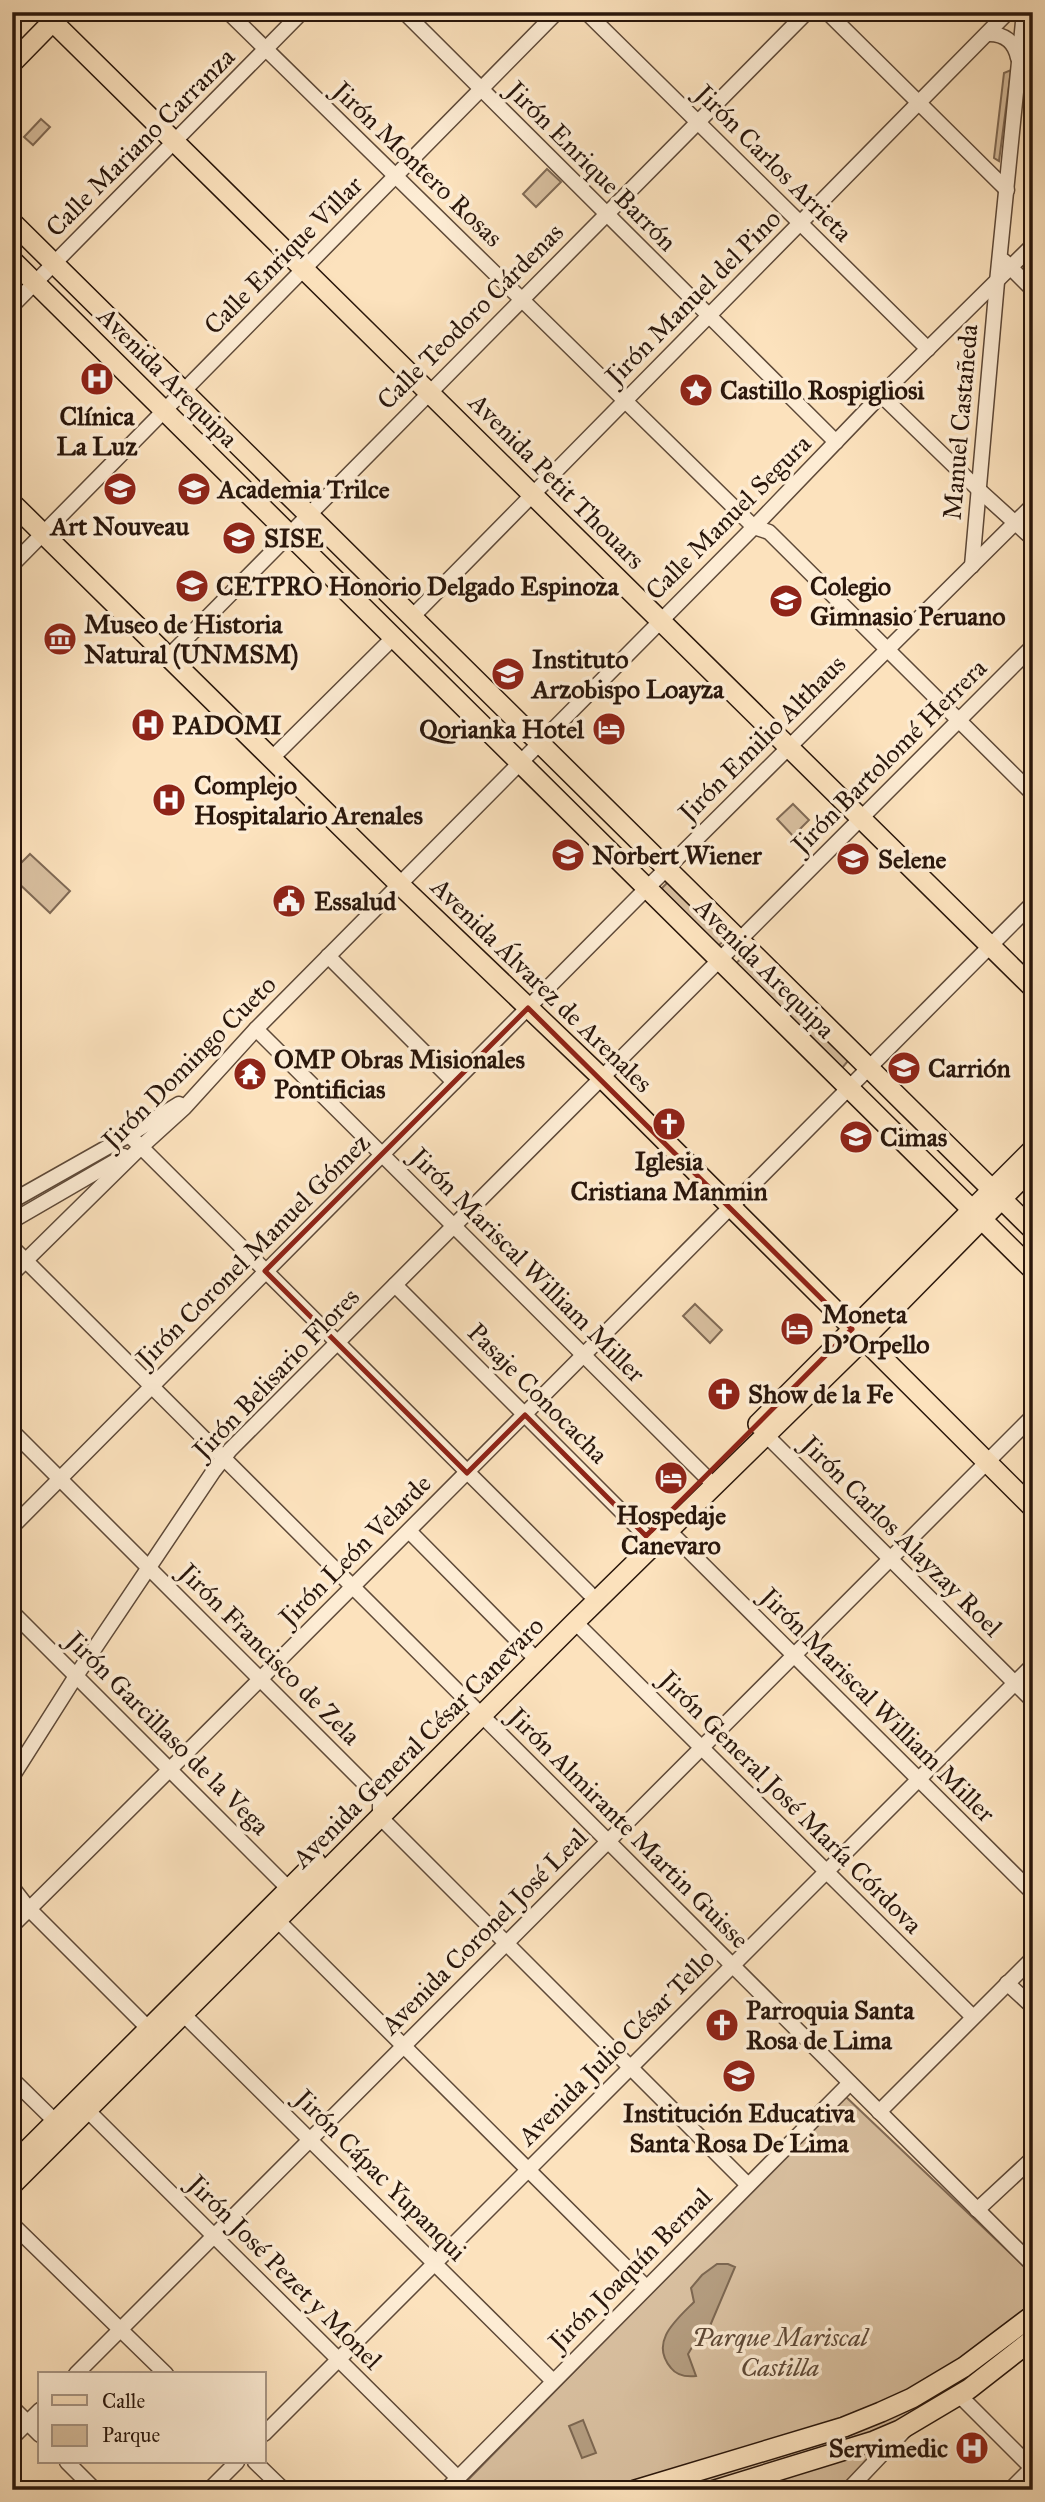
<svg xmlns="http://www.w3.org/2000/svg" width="1045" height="2502" font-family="'IM FELL Great Primer',serif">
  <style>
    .green { fill: #d8bf9f; stroke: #806a55; stroke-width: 2 }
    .water { fill: #b49d80; stroke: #7c6751; stroke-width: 2 }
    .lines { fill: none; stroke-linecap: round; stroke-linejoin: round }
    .minor-casing { stroke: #5e4938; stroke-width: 17 }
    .major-casing { stroke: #29160b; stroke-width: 22 }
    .minor { stroke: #fdecd4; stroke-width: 14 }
    .major { stroke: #fce2bd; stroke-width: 19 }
    .marked { fill: none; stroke: #8f2418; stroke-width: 5; stroke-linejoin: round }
    .labels { text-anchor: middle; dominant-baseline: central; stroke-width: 7; stroke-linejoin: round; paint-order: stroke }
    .street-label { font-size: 26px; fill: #29160b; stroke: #fdecd4 }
    .poi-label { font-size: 26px; font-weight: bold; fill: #29160b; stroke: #fdecd4; text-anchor: start }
    .park-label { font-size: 26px; font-style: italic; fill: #5e4937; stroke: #fdecd4 }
  </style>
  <rect width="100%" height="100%" fill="#fce2bd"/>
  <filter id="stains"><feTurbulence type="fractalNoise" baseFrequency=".00286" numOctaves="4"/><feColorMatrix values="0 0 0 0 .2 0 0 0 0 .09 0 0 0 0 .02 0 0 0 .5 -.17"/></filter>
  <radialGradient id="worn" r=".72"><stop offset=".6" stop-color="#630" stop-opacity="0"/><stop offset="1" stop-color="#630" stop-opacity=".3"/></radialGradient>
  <g class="green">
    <path d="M1011 70 999 161 994 158 1004 73Z"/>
    <path d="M41 119 50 127 33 145 24 137Z"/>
    <path d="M547 169 561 182 536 207 523 194Z"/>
    <path d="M793 804 809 820 793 836 777 819Z"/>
    <path d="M30 854 70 891 50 913 12 877V872Z"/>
    <path d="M669 881 726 939 718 946 664 893 662 888Z"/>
    <path d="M745 955 842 1051 848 1061 842 1068 735 964Z"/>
    <path d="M695 1304 722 1330 710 1343 683 1316Z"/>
    <path d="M845 2096 1033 2275V2331L845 2490H458Z"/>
  </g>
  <g class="water">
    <path d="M717 2264H728L735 2267 707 2333 697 2339 688 2354 696 2376C686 2377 677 2376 671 2368 649 2342 676 2320 694 2302L691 2288 702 2275Z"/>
    <path d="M583 2420 596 2453 582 2458 569 2426Z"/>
  </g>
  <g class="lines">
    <defs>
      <g id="minor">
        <path d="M228 12 754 527 769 532 1033 794"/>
        <path d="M404 12 836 442"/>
        <path d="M586 12 928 349"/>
        <path d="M827 12 1007 190"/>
        <path d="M987 34C1004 33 1015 42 1018 58"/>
        <path d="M1004 261 1033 290"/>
        <path d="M12 306 302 12"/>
        <path d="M881 395 979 490 1033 539"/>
        <path d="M12 565 557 12"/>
        <path d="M972 566 997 282 1024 12"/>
        <path d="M413 616 1008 12"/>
        <path d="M169 656 807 12"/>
        <path d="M271 759 394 637"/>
        <path d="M328 956 454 1082"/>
        <path d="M256 1029 706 1477"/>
        <path d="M129 1135 589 1593"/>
        <path d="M12 1201 129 1135 179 1104"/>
        <path d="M12 1221 124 1156"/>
        <path d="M12 1247 1033 2265"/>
        <path d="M12 1274 141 1147 184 1108 256 1029 754 527 881 395 1033 245"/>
        <path d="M395 1285 646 1536"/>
        <path d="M12 1431 380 1799V1817L748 2185"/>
        <path d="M766 1435 1033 1701"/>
        <path d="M660 1522 1033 1893"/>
        <path d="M12 1527 640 895 1033 505"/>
        <path d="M409 1531 529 1652"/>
        <path d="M12 1612 289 1889"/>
        <path d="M575 1622 973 2017"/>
        <path d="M12 1777 76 1676 213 1472 230 1450 1033 646"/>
        <path d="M12 1887 29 1909 155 2035"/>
        <path d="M277 1920 646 2287"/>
        <path d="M12 1926C355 1587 693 1244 1033 903"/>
        <path d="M1007 1983 1033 2007"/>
        <path d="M176 2007 553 2381"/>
        <path d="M12 2079 61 2127"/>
        <path d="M81 2104 458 2478"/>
        <path d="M879 2112 1033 1958"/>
        <path d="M977 2210 1033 2158"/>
        <path d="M12 2224 166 2374"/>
        <path d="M76 2374 1033 1416"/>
        <path d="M959 2395 1033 2469"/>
        <path d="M12 2407 40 2435"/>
        <path d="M264 2434 1033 1665"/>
        <path d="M12 2438 40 2410"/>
        <path d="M67 2462 95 2490"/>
        <path d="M255 2462 284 2490"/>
        <path d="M209 2490 237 2462"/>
        <path d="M446 2490 850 2083"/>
        <path d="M848 2490 905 2430"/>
        <path d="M1010 2490 1033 2467"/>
      </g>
      <g id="major">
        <path d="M43 12 1033 988"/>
        <path d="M12 63 61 13"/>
        <path d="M12 222 1033 1230"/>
        <path d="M12 260 1033 1270"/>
        <path d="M12 503 399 884 602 1078 1033 1508"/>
        <path d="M758 1424 1033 1149"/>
        <path d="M12 2165 316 1862"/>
        <path d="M12 2185 575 1622 863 1340 1033 1167"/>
        <path d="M635 2490 844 2427 881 2412 912 2398 964 2367 1033 2315"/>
        <path d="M715 2490 874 2441 900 2430 969 2389 1033 2339"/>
      </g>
    </defs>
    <use href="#minor" class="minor-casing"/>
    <use href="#major" class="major-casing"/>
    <use href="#minor" class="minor"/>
    <use href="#major" class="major"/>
  </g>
  <path class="marked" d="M528 1008 852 1329 646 1536 525 1415 467 1473 265 1271Z"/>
  <defs>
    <symbol id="hospital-disc" viewBox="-11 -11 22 22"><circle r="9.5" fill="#8f2418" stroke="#fdecd4"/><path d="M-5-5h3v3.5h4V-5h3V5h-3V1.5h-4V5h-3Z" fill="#fff"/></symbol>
    <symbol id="sight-disc" viewBox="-11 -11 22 22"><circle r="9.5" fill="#8f2418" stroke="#fdecd4"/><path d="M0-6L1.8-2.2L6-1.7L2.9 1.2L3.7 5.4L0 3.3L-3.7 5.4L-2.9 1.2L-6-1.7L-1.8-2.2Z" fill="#fff"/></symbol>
    <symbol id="school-disc" viewBox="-11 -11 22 22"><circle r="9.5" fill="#8f2418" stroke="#fdecd4"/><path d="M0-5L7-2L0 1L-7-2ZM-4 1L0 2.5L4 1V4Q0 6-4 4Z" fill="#fff"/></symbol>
    <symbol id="university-disc" viewBox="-11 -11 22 22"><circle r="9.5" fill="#8f2418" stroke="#fdecd4"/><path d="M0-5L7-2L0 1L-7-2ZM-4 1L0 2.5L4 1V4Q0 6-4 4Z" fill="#fff"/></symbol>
    <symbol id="museum-disc" viewBox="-11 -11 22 22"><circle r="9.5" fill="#8f2418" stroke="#fdecd4"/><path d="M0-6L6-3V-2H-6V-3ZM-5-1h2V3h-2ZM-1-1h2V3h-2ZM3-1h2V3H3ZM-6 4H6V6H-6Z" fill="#fff"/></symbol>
    <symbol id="hotel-disc" viewBox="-11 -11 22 22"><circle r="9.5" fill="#8f2418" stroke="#fdecd4"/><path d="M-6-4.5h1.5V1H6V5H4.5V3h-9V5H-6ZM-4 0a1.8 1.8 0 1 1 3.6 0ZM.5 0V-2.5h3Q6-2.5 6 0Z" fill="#fff"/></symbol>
    <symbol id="civic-disc" viewBox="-11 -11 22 22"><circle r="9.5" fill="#8f2418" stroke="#fdecd4"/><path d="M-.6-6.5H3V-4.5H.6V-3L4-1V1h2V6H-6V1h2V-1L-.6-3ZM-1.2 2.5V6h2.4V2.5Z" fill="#fff"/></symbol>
    <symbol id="temple-disc" viewBox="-11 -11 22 22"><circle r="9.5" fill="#8f2418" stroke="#fdecd4"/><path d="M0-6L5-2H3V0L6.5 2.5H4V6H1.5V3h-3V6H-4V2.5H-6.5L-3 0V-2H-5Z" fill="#fff"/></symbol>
    <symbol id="church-disc" viewBox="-11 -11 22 22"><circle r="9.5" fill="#8f2418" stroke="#fdecd4"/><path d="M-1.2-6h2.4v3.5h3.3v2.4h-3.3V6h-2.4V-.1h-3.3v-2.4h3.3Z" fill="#fff"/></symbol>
  </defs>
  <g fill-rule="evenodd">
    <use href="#hospital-disc" x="78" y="360" width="38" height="38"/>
    <use href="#sight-disc" x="677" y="371" width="38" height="38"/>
    <use href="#school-disc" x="101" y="470" width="38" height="38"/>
    <use href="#university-disc" x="175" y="470" width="38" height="38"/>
    <use href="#university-disc" x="220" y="519" width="38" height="38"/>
    <use href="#university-disc" x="173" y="567" width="38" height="38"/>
    <use href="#school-disc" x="767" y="582" width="38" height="38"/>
    <use href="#museum-disc" x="41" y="620" width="38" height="38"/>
    <use href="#university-disc" x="489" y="655" width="38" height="38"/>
    <use href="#hospital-disc" x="129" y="706" width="38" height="38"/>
    <use href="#hotel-disc" x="590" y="710" width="38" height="38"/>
    <use href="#hospital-disc" x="150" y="781" width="38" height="38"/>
    <use href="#university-disc" x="549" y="836" width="38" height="38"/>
    <use href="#school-disc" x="834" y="840" width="38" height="38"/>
    <use href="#civic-disc" x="270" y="882" width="38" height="38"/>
    <use href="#university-disc" x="885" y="1049" width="38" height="38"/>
    <use href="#temple-disc" x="231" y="1055" width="38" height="38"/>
    <use href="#church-disc" x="650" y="1105" width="38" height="38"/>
    <use href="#university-disc" x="837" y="1118" width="38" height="38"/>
    <use href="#hotel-disc" x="778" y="1310" width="38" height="38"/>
    <use href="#church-disc" x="705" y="1375" width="38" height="38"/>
    <use href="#hotel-disc" x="652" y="1459" width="38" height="38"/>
    <use href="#church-disc" x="703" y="2006" width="38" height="38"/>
    <use href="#school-disc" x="720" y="2057" width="38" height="38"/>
    <use href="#hospital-disc" x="953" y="2429" width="38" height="38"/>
  </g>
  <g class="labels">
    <g class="street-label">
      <text transform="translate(140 142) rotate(-45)">Calle Mariano Carranza</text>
      <text transform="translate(774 163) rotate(45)">Jirón Carlos Arrieta</text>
      <text transform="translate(418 164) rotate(44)">Jirón Montero Rosas</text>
      <text transform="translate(592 166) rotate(45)">Jirón Enrique Barrón</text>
      <text transform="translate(283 255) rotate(-45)">Calle Enrique Villar</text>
      <text transform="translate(693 297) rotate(-45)">Jirón Manuel del Pino</text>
      <text transform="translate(470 316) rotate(-45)">Calle Teodoro Cárdenas</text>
      <text transform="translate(168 377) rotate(45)">Avenida Arequipa</text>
      <text transform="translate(960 422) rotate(-85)">Manuel Castañeda</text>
      <text transform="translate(557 481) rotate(45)">Avenida Petit Thouars</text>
      <text transform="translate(728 517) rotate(-45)">Calle Manuel Segura</text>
      <text transform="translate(762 738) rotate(-45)">Jirón Emilio Althaus</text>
      <text transform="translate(889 756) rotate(-45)">Jirón Bartolomé Herrera</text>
      <text transform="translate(765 968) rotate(45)">Avenida Arequipa</text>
      <text transform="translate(542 985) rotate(44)">Avenida Álvarez de Arenales</text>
      <text transform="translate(189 1062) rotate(-45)">Jirón Domingo Cueto</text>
      <text transform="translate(253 1250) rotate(-45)">Jirón Coronel Manuel Gómez</text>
      <text transform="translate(528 1265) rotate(45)">Jirón Mariscal William Miller</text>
      <text transform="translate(276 1373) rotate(-46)">Jirón Belisario Flores</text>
      <text transform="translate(538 1393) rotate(45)">Pasaje Conocacha</text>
      <text transform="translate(902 1536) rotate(45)">Jirón Carlos Alayzay Roel</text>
      <text transform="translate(355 1550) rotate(-45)">Jirón León Velarde</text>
      <text transform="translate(270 1654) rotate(45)">Jirón Francisco de Zela</text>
      <text transform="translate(878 1705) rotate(45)">Jirón Mariscal William Miller</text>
      <text transform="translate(168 1733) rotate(45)">Jirón Garcillaso de la Vega</text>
      <text transform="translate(418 1742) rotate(-45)">Avenida General César Canevaro</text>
      <text transform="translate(791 1802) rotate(45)">Jirón General José María Córdova</text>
      <text transform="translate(629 1828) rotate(45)">Jirón Almirante Martin Guisse</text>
      <text transform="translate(484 1931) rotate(-45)">Avenida Coronel José Leal</text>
      <text transform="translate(616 2047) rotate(-45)">Avenida Julio César Tello</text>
      <text transform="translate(381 2175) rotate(45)">Jirón Cápac Yupanqui</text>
      <text transform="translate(630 2269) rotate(-45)">Jirón Joaquín Bernal</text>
      <text transform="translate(285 2272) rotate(45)">Jirón José Pezet y Monel</text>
    </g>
    <g class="poi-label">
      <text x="720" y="390">Castillo Rospigliosi</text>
      <text x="97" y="416" text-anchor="middle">Clínica<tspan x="97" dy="30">La Luz</tspan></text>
      <text x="218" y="489">Academia Trilce</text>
      <text x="120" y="526" text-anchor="middle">Art Nouveau</text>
      <text x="264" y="538">SISE</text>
      <text x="216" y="586">CETPRO Honorio Delgado Espinoza</text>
      <text x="810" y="586">Colegio<tspan x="810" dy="30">Gimnasio Peruano</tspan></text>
      <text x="84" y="624">Museo de Historia<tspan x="84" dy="30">Natural (UNMSM)</tspan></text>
      <text x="532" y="659">Instituto<tspan x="532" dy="30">Arzobispo Loayza</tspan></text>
      <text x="172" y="725">PADOMI</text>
      <text x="584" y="729" text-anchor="end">Qorianka Hotel</text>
      <text x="194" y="785">Complejo<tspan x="194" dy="30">Hospitalario Arenales</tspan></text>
      <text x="592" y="855">Norbert Wiener</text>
      <text x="878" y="859">Selene</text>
      <text x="314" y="901">Essalud</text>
      <text x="274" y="1059">OMP Obras Misionales<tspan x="274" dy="30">Pontificias</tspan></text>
      <text x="928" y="1068">Carrión</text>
      <text x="880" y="1137">Cimas</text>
      <text x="669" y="1161" text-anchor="middle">Iglesia<tspan x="669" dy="30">Cristiana Manmin</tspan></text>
      <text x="822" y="1314">Moneta<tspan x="822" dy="30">D'Orpello</tspan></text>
      <text x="748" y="1394">Show de la Fe</text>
      <text x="671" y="1515" text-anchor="middle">Hospedaje<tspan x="671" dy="30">Canevaro</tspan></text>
      <text x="746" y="2010">Parroquia Santa<tspan x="746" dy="30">Rosa de Lima</tspan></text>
      <text x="739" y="2113" text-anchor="middle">Institución Educativa<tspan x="739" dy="30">Santa Rosa De Lima</tspan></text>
      <text x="948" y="2448" text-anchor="end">Servimedic</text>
    </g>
    <g class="park-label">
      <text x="780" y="2337">Parque Mariscal<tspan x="780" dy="30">Castilla</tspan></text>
    </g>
  </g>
  <rect width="1045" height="2502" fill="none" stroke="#fce2bd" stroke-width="42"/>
  <rect x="14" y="14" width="1017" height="2474" fill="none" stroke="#29160b" stroke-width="3.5"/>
  <rect x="21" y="21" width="1003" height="2460" fill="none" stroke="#29160b" stroke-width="2"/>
  <rect x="38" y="2372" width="228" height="91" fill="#fdecd4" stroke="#a89684" stroke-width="2"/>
  <rect x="52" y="2395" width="35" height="10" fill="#fce2bd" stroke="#a89684" stroke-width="2"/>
  <text x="102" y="2408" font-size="21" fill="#29160b">Calle</text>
  <rect x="52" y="2425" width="35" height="21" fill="#d8bf9f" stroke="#a89684" stroke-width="2"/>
  <text x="102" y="2442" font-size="21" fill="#29160b">Parque</text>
  <rect width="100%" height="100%" filter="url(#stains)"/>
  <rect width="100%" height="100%" fill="url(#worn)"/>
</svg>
